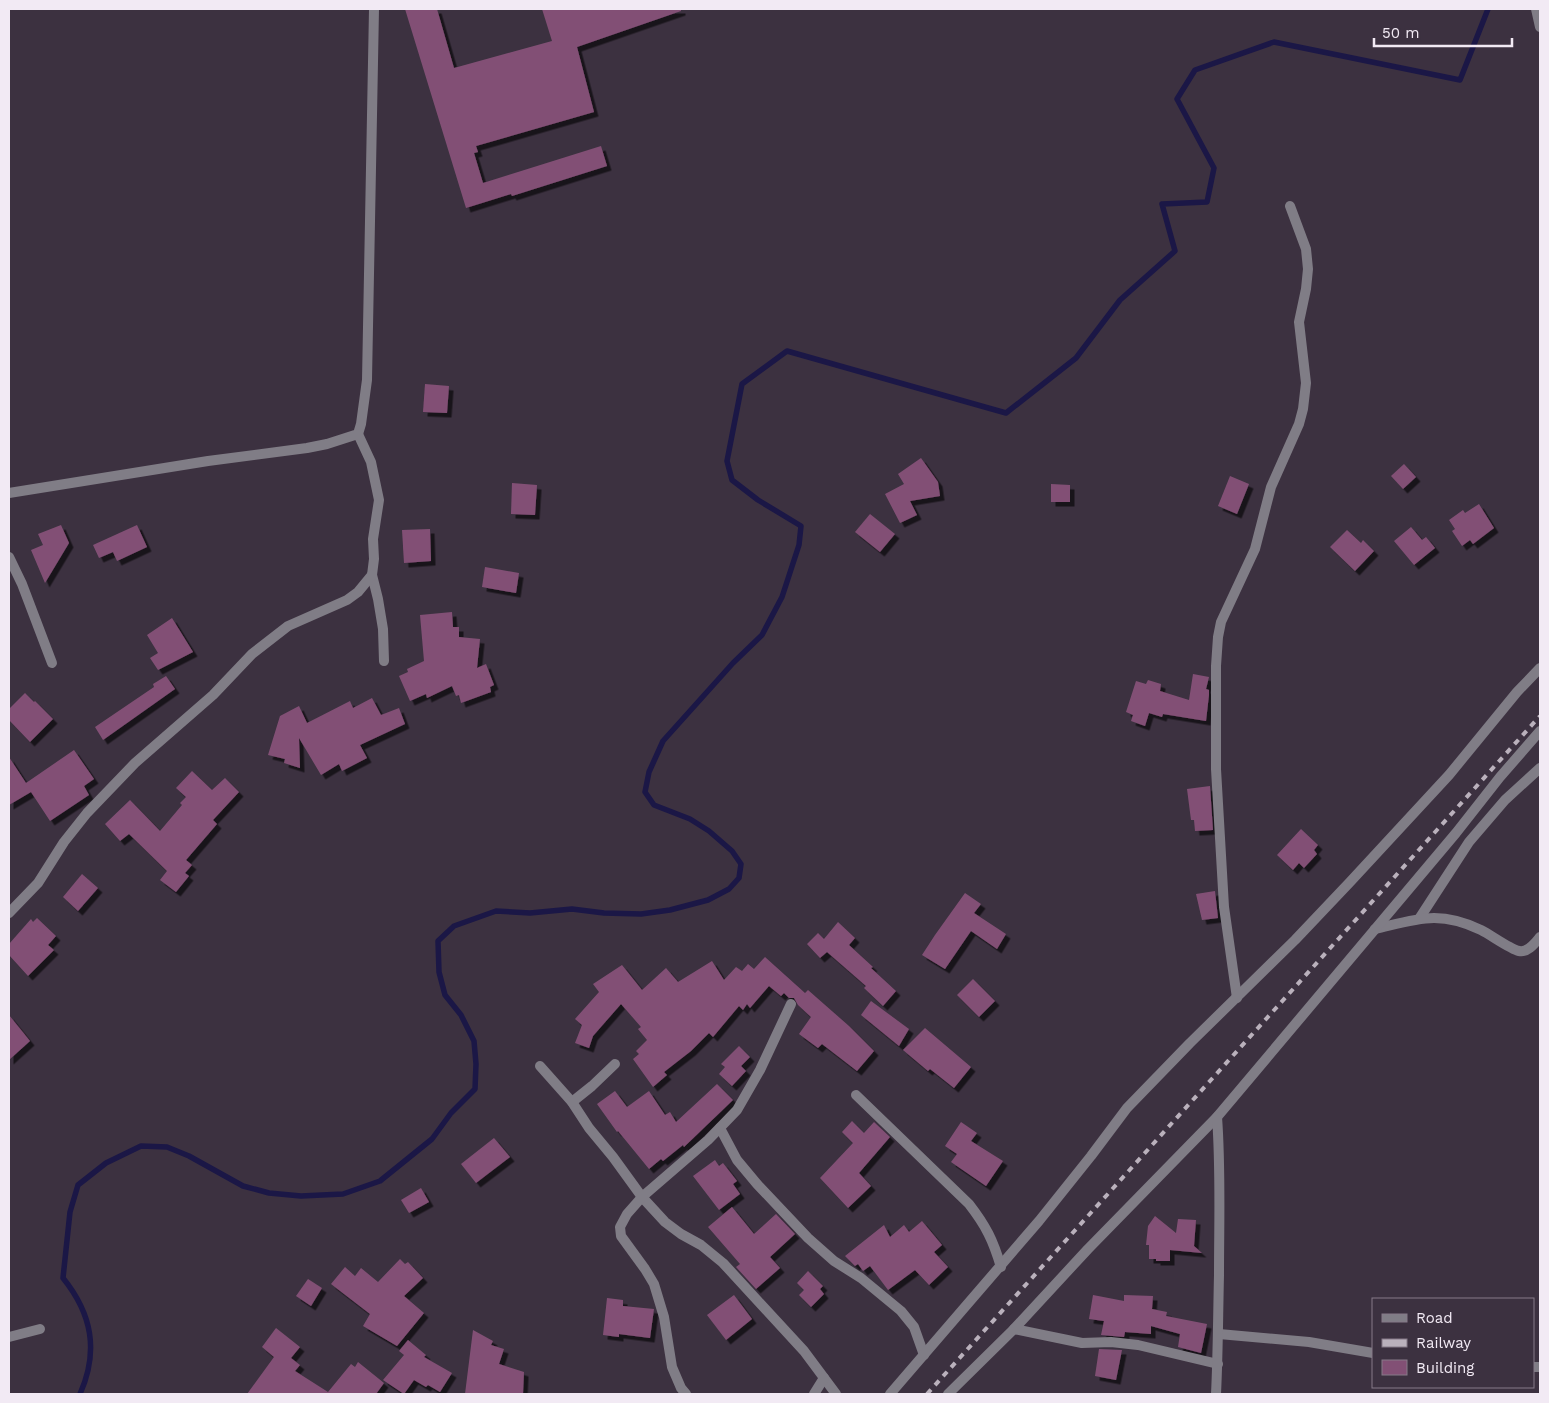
<svg xmlns="http://www.w3.org/2000/svg" width="1549" height="1403" font-family="'Work Sans',sans-serif">
  <style>
    .lines { fill: none; stroke-linecap: round; stroke-linejoin: round }
    .stream { stroke: #1b1746; stroke-width: 5.5 }
    .building { fill: #825075; filter: url(#shadow) }
    .service { stroke: #807d86; stroke-width: 10 }
    .minor { stroke: #807d86; stroke-width: 10 }
    .rail { stroke: #bab1bc; stroke-width: 4; stroke-dasharray: 6 6; stroke-linecap: butt }
  </style>
  <defs>
    <filter id="shadow"><feDropShadow dx="4.5" dy="4.5" stdDeviation="0" flood-color="#0009"/></filter>
  </defs>
  <rect width="100%" height="100%" fill="#3c3140"/>
  <g class="lines">
    <path class="stream" d="M80 1394C99 1351 92 1314 63 1278L70 1212 78 1185 106 1163 141 1146 167 1147 189 1156 243 1186 269 1193 301 1196 343 1194 380 1181 432 1139 451 1113 475 1089 476 1064 474 1041 461 1015 445 995 439 972 438 941 454 926 496 911 530 913 572 909 604 913 641 914 670 910 708 900 729 889 739 878 741 864 732 851 709 831 690 819 654 805 645 792 649 772 663 741 733 663 762 635 782 597 799 545 801 526 758 500 732 480 727 461 742 384 787 351 1006 413 1076 358 1120 300 1175 251 1162 204 1207 202 1214 168 1177 99 1195 70 1274 42 1460 80 1488 9"/>
  </g>
  <g class="building">
    <path d="M405 9H437L454 68 552 41 542 9H681V11L577 47 594 112 476 146 478 152 474 153 483 183 601 146 607 166 512 196 511 194 466 208Z"/>
    <path d="M425 384 449 386 447 413 423 412Z"/>
    <path d="M921 458 938 482 940 496 910 501 917 515 900 523 885 494 904 484 898 474Z"/>
    <path d="M1404 464 1416 477 1403 489 1391 476Z"/>
    <path d="M1230 476 1249 484 1237 514 1218 506Z"/>
    <path d="M512 483 537 485 535 515 511 514Z"/>
    <path d="M1051 484 1070 485V502H1051Z"/>
    <path d="M1479 504 1494 528 1473 544 1470 540 1462 546 1452 531 1455 529 1449 520 1463 510 1465 513Z"/>
    <path d="M870 514 895 534 880 552 855 532Z"/>
    <path d="M61 525 69 543 45 583 31 550 43 545 38 534Z"/>
    <path d="M137 525 147 547 117 561 113 552 99 558 93 545Z"/>
    <path d="M1411 527 1422 540 1426 537 1435 548 1414 565 1394 541Z"/>
    <path d="M430 529 431 561 404 563 402 530Z"/>
    <path d="M1347 530 1361 543 1363 540 1374 551 1355 571 1330 547Z"/>
    <path d="M485 567 519 573 516 593 482 587Z"/>
    <path d="M452 612 453 627H459V637L480 639 477 668 486 664 494 685 490 687 491 692 461 703 459 695 456 696 452 686 427 698 426 694 410 701 399 676 408 672 407 669 424 661 420 615Z"/>
    <path d="M172 618 193 652 158 670 150 658 158 653 147 635Z"/>
    <path d="M1193 674 1209 677 1206 689 1209 690V695L1206 721 1163 714 1162 717 1149 713 1145 726 1131 721 1133 715 1126 712 1136 681 1146 684 1148 680 1161 684 1160 691 1189 700Z"/>
    <path d="M166 676 175 689 103 740 95 727 154 687 153 684Z"/>
    <path d="M25 693 34 702 35 701 53 719 30 742 9 720V709Z"/>
    <path d="M372 698 381 715 399 708 405 724 360 745 367 758 342 771 339 764 321 775 299 738 300 768 284 763 285 759 268 755 280 716 299 706 307 723 350 701 353 708Z"/>
    <path d="M74 750 94 779 84 786 89 795 50 821 31 792 9 805V757L26 783Z"/>
    <path d="M192 771 212 790 225 778 239 792 213 820 217 824 186 860 192 865 185 873 189 876 176 892 160 880 167 871 129 834 120 841 105 824 130 800 160 831 182 805 180 803 186 797 176 788Z"/>
    <path d="M1210 786 1213 830 1195 831 1194 820H1191L1187 789Z"/>
    <path d="M1301 829 1318 845 1314 850 1317 854 1304 868 1299 863 1293 870 1277 855Z"/>
    <path d="M82 874 98 888 78 911 63 897Z"/>
    <path d="M1215 891 1218 918 1202 920 1196 894Z"/>
    <path d="M965 893 981 904 974 913 1006 934 997 949 971 931 945 969 922 955 935 935Z"/>
    <path d="M37 918 56 936 48 945 54 950 28 976 9 955V944L31 919 33 922Z"/>
    <path d="M838 922 855 938 849 945 873 967 871 968 896 991 883 1006 864 988 866 986 827 952 820 958 807 944 818 933 824 939Z"/>
    <path d="M765 957 805 993 808 990 849 1026 874 1051 857 1071 822 1044 818 1048 799 1034 811 1017 798 1005 794 998H789L784 993 781 996 769 986 750 1008 747 1004 743 1010 739 1006 713 1037 709 1033 691 1051 664 1072 667 1075 653 1087 633 1059 639 1054 636 1051 647 1040 638 1029 641 1027 621 1004 593 1036 589 1048 575 1043 582 1025 575 1019 599 992 593 984 622 965 642 990 666 968 678 982 712 961 724 980 736 967 742 971 748 964 754 969Z"/>
    <path d="M973 979 995 1001 979 1017 957 995Z"/>
    <path d="M871 1001 909 1029 899 1046 861 1015Z"/>
    <path d="M9 1015 30 1041 9 1060Z"/>
    <path d="M925 1028 971 1067 954 1088 930 1069 928 1071 903 1050Z"/>
    <path d="M739 1046 750 1057 741 1066 746 1071 732 1086 719 1074 725 1067 721 1064Z"/>
    <path d="M717 1084 733 1100 684 1147 683 1145 663 1161 661 1159 649 1169 618 1131 617 1132 597 1104 615 1091 627 1107 649 1091 665 1115 670 1112 676 1122Z"/>
    <path d="M852 1121 864 1133 874 1122 890 1137 859 1173 871 1186 848 1208 820 1178 853 1143 842 1132Z"/>
    <path d="M961 1122 977 1133 971 1141 1003 1161 986 1186 951 1162 957 1154 945 1146Z"/>
    <path d="M494 1138 510 1157 476 1183 461 1164Z"/>
    <path d="M715 1160 719 1166 723 1163 737 1181 733 1184 740 1194 719 1210 693 1176Z"/>
    <path d="M421 1188 429 1202 409 1213 401 1200Z"/>
    <path d="M732 1207 754 1234 776 1214 795 1234 770 1257 780 1268 756 1289 736 1267 740 1264 708 1227Z"/>
    <path d="M1155 1216 1176 1233 1178 1219 1196 1220 1194 1246 1202 1253 1170 1250V1261H1156V1259H1149V1245H1146L1148 1226Z"/>
    <path d="M922 1221 942 1245 934 1252 948 1267 929 1285 915 1270 888 1290 870 1266 863 1271 858 1264 855 1266 845 1256 884 1225 890 1237 904 1225 909 1232Z"/>
    <path d="M400 1259 405 1264 408 1262 423 1278 404 1296 424 1313 397 1346 363 1326 370 1314 331 1284 345 1267 355 1276 361 1268 378 1282Z"/>
    <path d="M808 1271 823 1286 820 1289 824 1294 811 1307 799 1295 804 1290 797 1283Z"/>
    <path d="M308 1279 322 1288 311 1306 296 1296Z"/>
    <path d="M734 1295 752 1319 726 1340 707 1315Z"/>
    <path d="M1093 1295 1124 1301V1295L1153 1296 1152 1309 1167 1312 1166 1316 1207 1324 1201 1353 1178 1347 1180 1334 1151 1326V1334L1125 1332 1124 1337 1101 1335 1104 1321 1089 1319Z"/>
    <path d="M607 1298 623 1300V1306L654 1309 650 1338 619 1334V1337L603 1335Z"/>
    <path d="M276 1328 300 1347 291 1358 300 1365 295 1371 328 1392 351 1364 355 1367 358 1362 384 1383 376 1394H247L274 1357 262 1347Z"/>
    <path d="M473 1330 493 1341 491 1345 504 1349 499 1364 524 1372 523 1394H465Z"/>
    <path d="M408 1340 426 1355 424 1357 452 1373 440 1392 428 1385 426 1387 414 1380 404 1394 383 1380 404 1355 399 1351Z"/>
    <path d="M1099 1349 1122 1350 1116 1380 1095 1376Z"/>
  </g>
  <g class="lines">
    <g class="service">
      <path d="M1419 919 1469 842 1505 800 1540 768"/>
      <path d="M1375 929C1418 919 1439 910 1481 930 1491 935 1510 949 1519 951 1528 953 1535 943 1540 937"/>
    </g>
    <g class="minor">
      <path d="M1536 9 1540 27"/>
      <path d="M358 434 371 462 379 500 373 539 374 559 372 575 378 599 383 629 384 661"/>
      <path d="M9 493 208 461 307 448 327 444 358 434 361 424 367 380 374 9"/>
      <path d="M9 557 22 584 52 663"/>
      <path d="M9 913 38 883 64 842 87 813 135 763 213 695 252 654 288 626 347 600 358 592 372 575"/>
      <path d="M1237 998 1224 907 1216 769V666L1218 637 1221 622 1255 549 1271 487 1299 424 1303 409 1306 383 1299 322 1306 289 1308 269 1306 249 1290 206"/>
      <path d="M540 1066 572 1102 589 1128 613 1157 642 1197 665 1222 681 1234 701 1245 723 1263 804 1351 836 1394"/>
      <path d="M856 1095 969 1204C986 1226 993 1240 1001 1267"/>
      <path d="M572 1102 592 1086 615 1064"/>
      <path d="M720 1128 737 1160 757 1184 808 1238 834 1261 861 1278 901 1311 914 1327 924 1355"/>
      <path d="M1014 1329 1082 1343 1111 1342 1138 1345 1218 1364"/>
      <path d="M1219 1334 1309 1342 1373 1353"/>
      <path d="M9 1337 40 1329"/>
      <path d="M1533 1367H1540"/>
      <path d="M686 1394 681 1388 672 1367 664 1317 654 1284 645 1269 621 1236 620 1227 627 1214 642 1197 708 1140 737 1110 760 1070 791 1004"/>
      <path d="M814 1394 824 1378"/>
      <path d="M890 1394 1039 1221 1091 1156 1127 1108 1190 1043 1295 940 1350 882 1449 775 1517 692 1540 668"/>
      <path d="M948 1394 1014 1329 1088 1249 1217 1117 1456 833 1500 777 1540 731"/>
      <path d="M1216 1394C1218 1354 1218 1315 1219 1275 1219 1222 1221 1170 1217 1117"/>
    </g>
    <path class="rail" d="M927 1394 1540 716"/>
  </g>
  <rect width="1549" height="1403" fill="none" stroke="#f2eaf4" stroke-width="20"/>
  <rect x="1372" y="1298" width="162" height="90" fill="#3c3140" stroke="#857b88"/>
  <rect x="1382" y="1314" width="25" height="8" fill="#807d86" stroke="#857b88"/>
  <text x="1416" y="1323" font-size="15" fill="#f2eaf4">Road</text>
  <rect x="1382" y="1339" width="25" height="8" fill="#bab1bc" stroke="#857b88"/>
  <text x="1416" y="1348" font-size="15" fill="#f2eaf4">Railway</text>
  <rect x="1382" y="1360" width="25" height="15" fill="#825075" stroke="#857b88"/>
  <text x="1416" y="1373" font-size="15" fill="#f2eaf4">Building</text>
  <path d="M1374 38v8h138v-8" fill="none" stroke="#f2eaf4" stroke-width="2.5"/>
  <text x="1382" y="38" font-size="15" fill="#f2eaf4" stroke="#3c3140" stroke-width="4" paint-order="stroke">50 m</text>
</svg>
